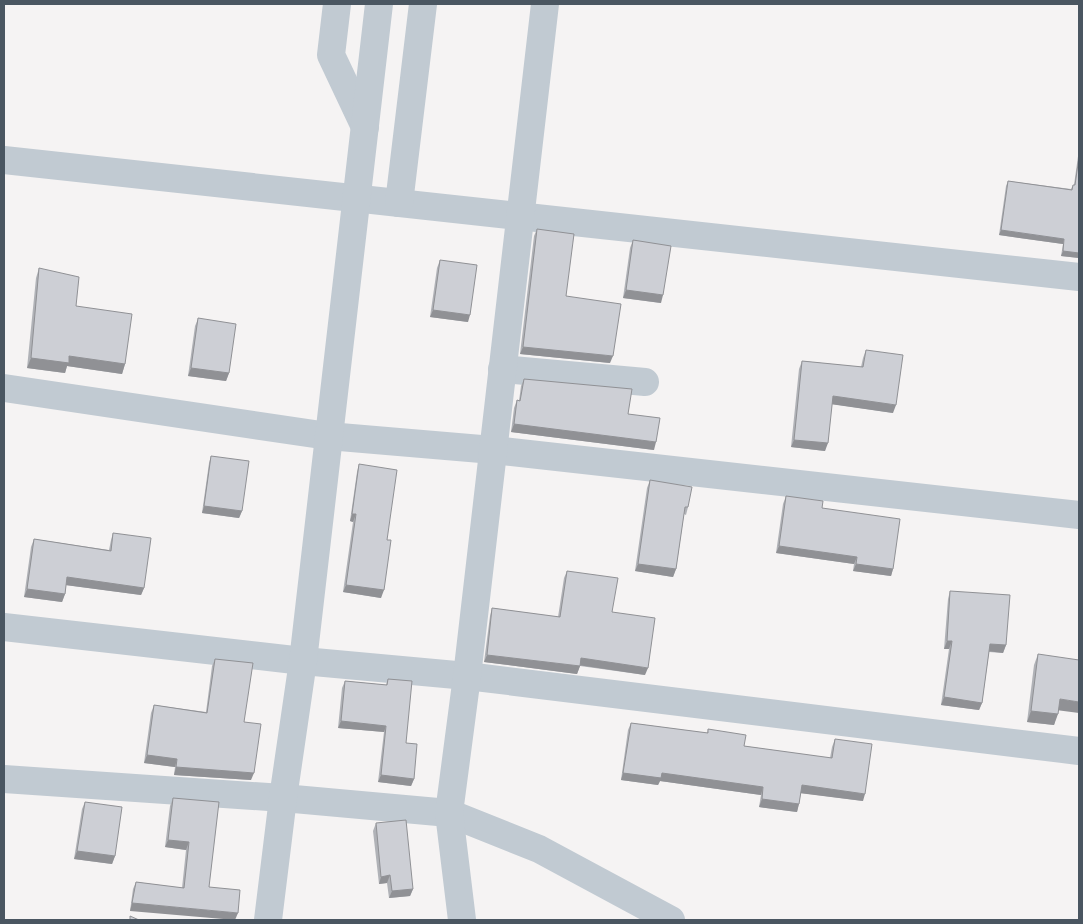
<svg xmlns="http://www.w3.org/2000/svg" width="1083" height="924" font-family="'DejaVu Sans',sans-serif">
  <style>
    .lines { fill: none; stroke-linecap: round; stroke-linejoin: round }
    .minor { stroke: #c1cad2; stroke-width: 28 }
    .wall { fill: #b0b2b7 }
    .shaded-wall { fill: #909195 }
    .building { fill: #cdcfd5; stroke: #909195 }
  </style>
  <rect width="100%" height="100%" fill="#f5f3f3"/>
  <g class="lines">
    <g class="minor">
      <path d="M337 4 331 55 365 127"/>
      <path d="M4 160 1079 277"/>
      <path d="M399 203 423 4"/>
      <path d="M502 369 645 382"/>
      <path d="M4 388 328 436 493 450 1079 515"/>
      <path d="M4 627 303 661 467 676 1079 751"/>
      <path d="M4 779 283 798 449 813 539 849 671 920"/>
      <path d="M268 920 283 798 303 661 379 4"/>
      <path d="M462 920 449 813 467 676 545 4"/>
    </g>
  </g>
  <g class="wall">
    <path d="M1079 149V258L1061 256 1063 244 999 235 1006 186 1008 181 1071 189 1073 185H1074Z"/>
    <path d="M537 229 566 296 610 363 520 354 534 236Z"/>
    <path d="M633 240 661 303 623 298 630 248Z"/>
    <path d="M440 260 468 322 430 317 437 268Z"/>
    <path d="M39 268 76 306 125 364 122 374 67 366 65 373 27 368 36 278Z"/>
    <path d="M198 319 229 373 226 381 188 376 195 326Z"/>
    <path d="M866 350 893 413 832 404 825 451 791 447 799 369 802 361 861 367 863 358Z"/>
    <path d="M524 379 628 414 654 450 511 432 514 408 517 400 519 401 521 386Z"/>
    <path d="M211 456 242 511 239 518 202 513 209 463Z"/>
    <path d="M359 464 387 540 381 598 343 592 353 522 350 521 357 472Z"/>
    <path d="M650 480 688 507 686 515 684 514 676 569 673 577 635 571 647 488Z"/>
    <path d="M786 496 822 508 893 569 891 576 853 571 854 564 776 553 783 504Z"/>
    <path d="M113 533 144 588 141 595 66 585 65 594 62 602 24 597 31 547 34 539 109 550 111 540Z"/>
    <path d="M567 571 612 612 645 675 580 666 577 674 484 662 490 616 492 608 558 617 564 578Z"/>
    <path d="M950 591 1006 645 1003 653 989 652 982 703 979 710 941 705 949 649H944L948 599Z"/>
    <path d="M1038 654 1058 710 1054 725 1027 722 1034 665Z"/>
    <path d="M215 659 244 722 251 780 174 775 175 767 144 763 151 713 154 705 206 712 212 666Z"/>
    <path d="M388 679 406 743 414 779 411 786 378 782 384 732 338 728 342 688 345 681 386 685Z"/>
    <path d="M631 723 707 733 708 729 744 746 830 758 832 747 835 739 863 801 801 793 797 812 759 807 761 795 660 781 658 785 621 780 628 730Z"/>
    <path d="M173 798 209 887 130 911 133 889 136 882 182 888 186 850 165 847 170 806Z"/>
    <path d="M85 802 115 856 112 864 74 859 82 809Z"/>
    <path d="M376 823 413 889 410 896 389 898 387 883 379 884 373 831Z"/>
  </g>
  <g class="shaded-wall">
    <path d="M1001 230 1064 239 1063 244 999 235Z"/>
    <path d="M1063 251 1079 253V258L1061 256Z"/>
    <path d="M626 290 663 295 661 303 623 298Z"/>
    <path d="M433 310 470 315 468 322 430 317Z"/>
    <path d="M523 347 613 356 610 363 520 354Z"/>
    <path d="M69 356 125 364 122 374 67 366 65 373 27 368 31 358Z"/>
    <path d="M191 368 229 373 226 381 188 376Z"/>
    <path d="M833 396 896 405 893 413 830 404Z"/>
    <path d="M514 424 656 442 654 450 511 432Z"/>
    <path d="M794 440 828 443 825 451 791 447Z"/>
    <path d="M204 506 242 511 239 518 202 513Z"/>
    <path d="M352 514H356L353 522 350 521Z"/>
    <path d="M779 546 857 557 854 564 776 553Z"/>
    <path d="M638 564 676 569 673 577 635 571Z"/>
    <path d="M856 564 893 569 891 576 853 571Z"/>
    <path d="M67 577 144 588 141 595 65 585Z"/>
    <path d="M346 585 384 590 381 598 343 592Z"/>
    <path d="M27 589 65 594 62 602 24 597Z"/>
    <path d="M947 641H952L949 649H944Z"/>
    <path d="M990 644 1006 645 1003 653 987 651Z"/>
    <path d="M487 655 580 666 577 674 484 662Z"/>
    <path d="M581 658 648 668 645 675 578 665Z"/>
    <path d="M944 697 982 703 979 710 941 705Z"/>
    <path d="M1060 699 1079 702V713L1056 710Z"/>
    <path d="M1031 711 1058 714 1054 725 1027 722Z"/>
    <path d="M341 721 386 726 384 732 338 728Z"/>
    <path d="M147 755 177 759 175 767 144 763Z"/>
    <path d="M176 767 254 773 251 780 174 775Z"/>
    <path d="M623 773H662L763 787 761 795 660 781 658 785 621 780Z"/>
    <path d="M381 775 414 779 411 786 378 782Z"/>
    <path d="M802 785 865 794 863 801 799 793Z"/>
    <path d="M762 799 799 804 797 812 759 807Z"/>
    <path d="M168 840 189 842 186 850 165 847Z"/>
    <path d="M77 851 115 856 112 864 74 859Z"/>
    <path d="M390 875 387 883 379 884 381 877Z"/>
    <path d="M413 889 410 896 389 898 392 891Z"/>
    <path d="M132 903 238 913 235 920 130 911Z"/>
  </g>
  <g class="building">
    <path d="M1079 157V253L1063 251 1064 239 1001 230 1008 181 1072 190 1073 185H1075Z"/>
    <path d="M537 229 574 234 566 296 621 304 613 356 523 347Z"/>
    <path d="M633 240 671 246 663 295 626 290Z"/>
    <path d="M440 260 477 265 470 315 433 310Z"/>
    <path d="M39 268 79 277 76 306 132 314 125 364 69 356V363L31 358Z"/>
    <path d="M198 318 236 324 229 373 191 368Z"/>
    <path d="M866 350 903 355 896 405 833 396 828 443 794 440 802 361 863 367Z"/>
    <path d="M524 379 632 389 628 414 660 418 656 442 514 424 517 400 520 401Z"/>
    <path d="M211 456 249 461 242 511 204 506Z"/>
    <path d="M359 464 397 470 387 540H391L384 590 346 585 356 514H352Z"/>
    <path d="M650 480 692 487 688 507H685L676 569 638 564Z"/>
    <path d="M786 496 823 501 822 508 900 519 893 569 856 564 857 557 779 546Z"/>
    <path d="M113 533 151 538 144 588 67 577 65 594 27 589 34 539 111 551Z"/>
    <path d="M567 571 618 578 612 612 655 618 648 668 581 658 580 666 487 655 492 608 560 617Z"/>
    <path d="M950 591 1010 595 1006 645 990 644 982 703 944 697 952 641H947Z"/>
    <path d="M1038 654 1079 660V702L1060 699 1058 714 1031 711Z"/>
    <path d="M215 659 253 663 244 722 261 724 254 773 176 767 177 759 147 755 154 705 207 713Z"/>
    <path d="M388 679 412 681 406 743 417 744 414 779 381 775 386 726 341 721 345 681 387 685Z"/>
    <path d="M631 723 708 733V729L746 735 744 746 832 758 835 739 872 744 865 794 802 785 799 804 762 799 763 787 662 773 661 778 623 773Z"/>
    <path d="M173 798 219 802 209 887 240 890 238 913 132 903 136 882 184 888 189 842 168 840Z"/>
    <path d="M85 802 122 807 115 856 77 851Z"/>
    <path d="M406 820 413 889 392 891 390 875 381 877 376 823Z"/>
    <path d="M130 916 139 920H130Z"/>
  </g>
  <rect width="1083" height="924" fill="none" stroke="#4a5661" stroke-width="10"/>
</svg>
